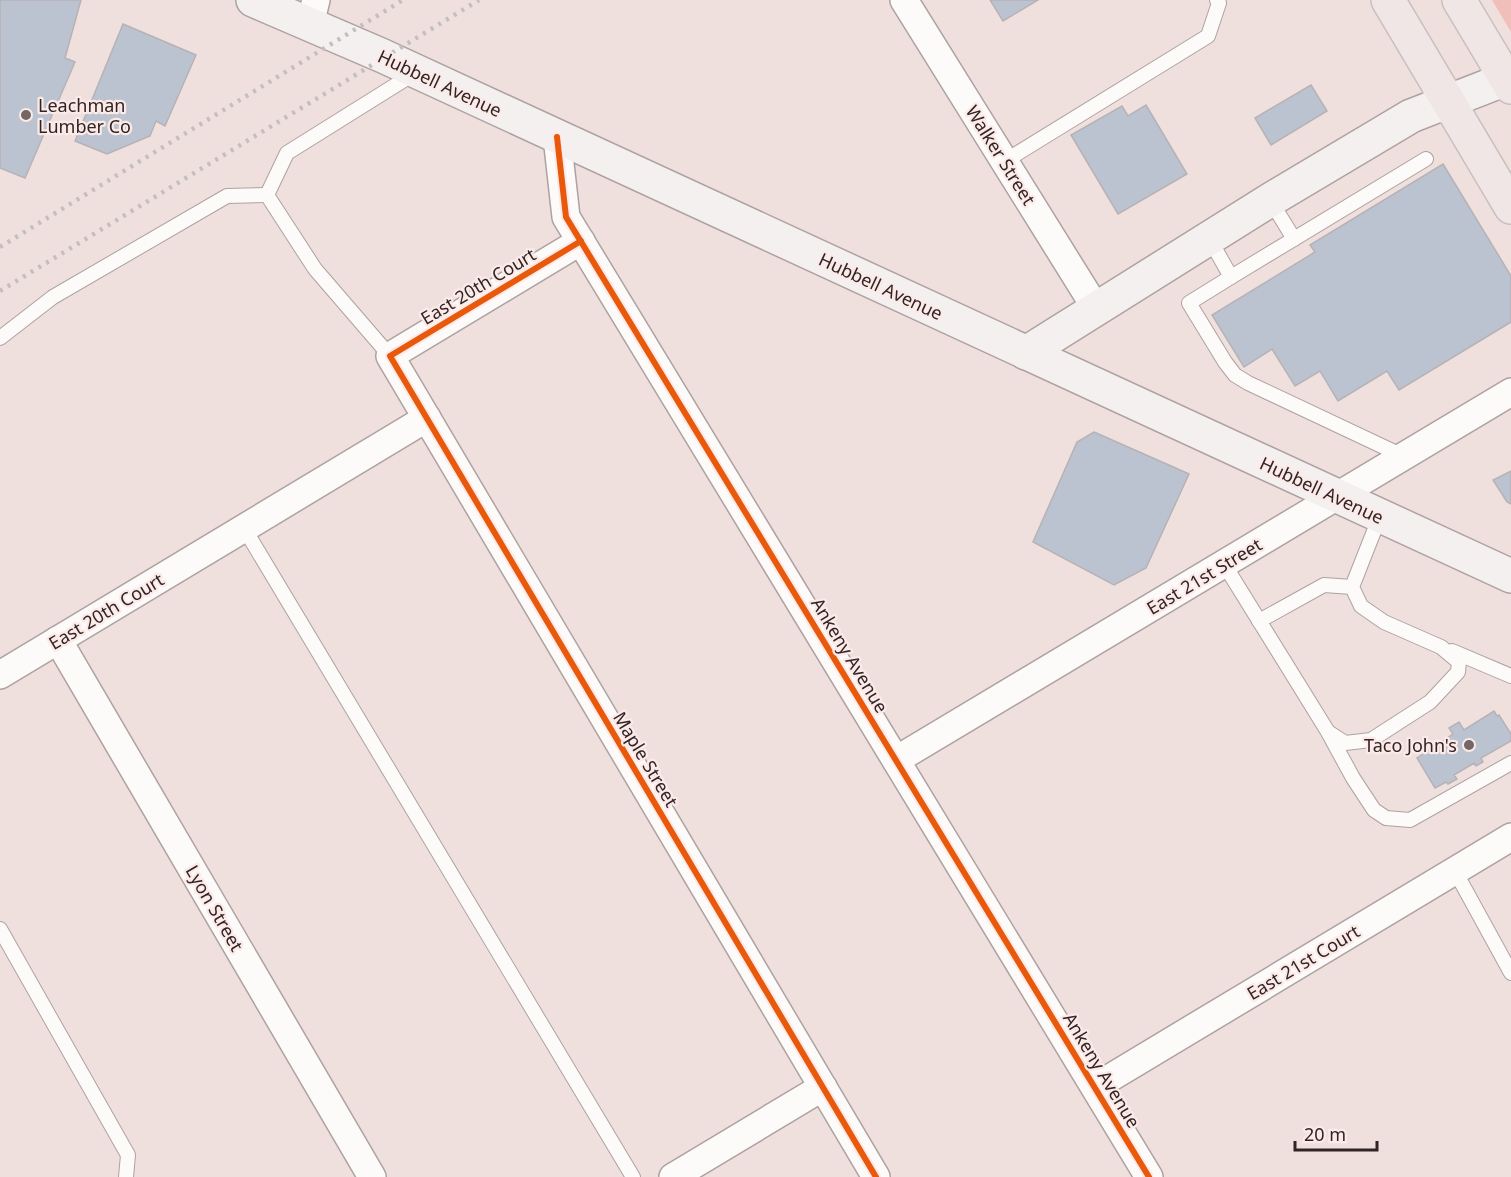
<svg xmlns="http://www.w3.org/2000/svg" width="1511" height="1177" font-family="'Noto Sans',sans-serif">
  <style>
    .green { fill: #f0bfba }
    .building { fill: #bcc3d0; stroke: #b6b2b5; stroke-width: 1.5 }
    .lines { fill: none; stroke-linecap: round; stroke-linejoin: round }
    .service-casing { stroke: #aea2a0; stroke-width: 16 }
    .minor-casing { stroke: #aea2a0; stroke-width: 30 }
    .secondary-casing { stroke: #aea2a0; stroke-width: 36 }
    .primary-casing { stroke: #c8c0bf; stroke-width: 36 }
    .service { stroke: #fdfafa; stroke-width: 14 }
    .minor { stroke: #fdfafa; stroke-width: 27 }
    .secondary { stroke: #f5f0f0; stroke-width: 33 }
    .primary { stroke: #efe6e5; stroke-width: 33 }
    .rail { stroke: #c3bfbe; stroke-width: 4.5; stroke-dasharray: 3 6; stroke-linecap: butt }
    .cycleway-casing { stroke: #fceae8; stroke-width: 10 }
    .cycleway { stroke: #e8590c; stroke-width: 6 }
    .poi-dot { fill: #736665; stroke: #fceae8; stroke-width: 2 }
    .labels { text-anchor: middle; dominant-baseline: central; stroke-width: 4.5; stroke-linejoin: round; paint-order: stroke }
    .street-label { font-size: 18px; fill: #302524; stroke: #fceae8 }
    .poi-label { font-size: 18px; fill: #302524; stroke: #fceae8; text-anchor: start }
  </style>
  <rect width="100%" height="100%" fill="#efe0de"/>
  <path class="green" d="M1492 0H1511V32Z"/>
  <g class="building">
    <path d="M0 0H81L65 58 75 62 25 178 0 168Z"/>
    <path d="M990 0H1038L1003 21Z"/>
    <path d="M123 24 196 55 165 126 156 121 150 136 107 154 75 141Z"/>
    <path d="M1311 85 1327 111 1271 145 1255 118Z"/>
    <path d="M1146 105 1187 174 1118 214 1071 135 1122 106 1128 116Z"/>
    <path d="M1443 164 1511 276V322L1399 390 1387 371 1338 401 1320 371 1295 386 1272 349 1244 367 1212 315 1315 252 1310 245Z"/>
    <path d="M1094 432 1189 474 1146 568 1114 585 1033 542 1077 442Z"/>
    <path d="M1511 471V504L1507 502 1493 480Z"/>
    <path d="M1494 711 1497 716 1499 715 1511 734V741L1481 758 1483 762 1476 766 1474 763 1454 775 1457 779 1448 784 1446 782 1435 788 1417 758 1453 734 1449 728 1459 722 1464 730Z"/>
  </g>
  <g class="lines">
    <defs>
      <g id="service">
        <path d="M1005 161 1208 36 1219 3 1217 0"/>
        <path d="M1270 200 1294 239"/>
        <path d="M1209 238 1231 277 1189 303 1225 362 1235 375 1248 383 1403 456"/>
        <path d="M1231 277 1426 159"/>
        <path d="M0 338 53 297 227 196 267 195"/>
        <path d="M390 356 315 269 267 195 287 153 415 73"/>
        <path d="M244 528 633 1177"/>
        <path d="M1224 564 1328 732 1345 743 1371 740 1430 702 1458 672 1459 662 1441 647 1384 622 1361 606 1352 587 1380 516"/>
        <path d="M1259 621 1324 585 1352 587"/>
        <path d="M1452 651 1511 676"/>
        <path d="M1329 734 1353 778 1374 810 1386 818 1410 820 1511 763"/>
        <path d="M1455 871 1511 973"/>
        <path d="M0 929 128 1155 126 1177"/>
      </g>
      <g id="minor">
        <path d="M904 0 1097 310"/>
        <path d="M310 24 316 0"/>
        <path d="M557 137 566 217 1149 1177"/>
        <path d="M581 241 390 356 876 1177"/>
        <path d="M58 640 372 1177"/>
        <path d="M0 675 427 418"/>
        <path d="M896 760 1511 392"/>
        <path d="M1095 1087 1511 837"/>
        <path d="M673 1177 823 1087"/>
      </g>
      <g id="secondary">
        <path d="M253 0 383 56 1511 576"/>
        <path d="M1026 353 1270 200 1411 116 1511 77"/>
      </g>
      <g id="primary">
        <path d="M1388 0 1511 207"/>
        <path d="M1459 0 1511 87"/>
      </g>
    </defs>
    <use href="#service" class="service-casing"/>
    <use href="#minor" class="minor-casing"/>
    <use href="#secondary" class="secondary-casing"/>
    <use href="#primary" class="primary-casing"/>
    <use href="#service" class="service"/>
    <use href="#minor" class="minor"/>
    <use href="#secondary" class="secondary"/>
    <use href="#primary" class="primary"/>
    <g class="rail">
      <path d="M0 247 403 0"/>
      <path d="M0 291 479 0"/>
    </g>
    <defs>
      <g id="cycleway">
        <path d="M557 137 566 217 1149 1177"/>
        <path d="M581 241 390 356 876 1177"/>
      </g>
    </defs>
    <use href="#cycleway" class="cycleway-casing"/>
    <use href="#cycleway" class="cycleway"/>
  </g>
  <g class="poi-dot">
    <circle cx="26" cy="115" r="6"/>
    <circle cx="1469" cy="745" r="6"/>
  </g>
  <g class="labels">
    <g class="street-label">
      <text transform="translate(440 83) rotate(25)">Hubbell Avenue</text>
      <text transform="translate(1001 155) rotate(58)">Walker Street</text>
      <text transform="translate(478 286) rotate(-31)">East 20th Court</text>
      <text transform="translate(881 286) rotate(25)">Hubbell Avenue</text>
      <text transform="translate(1322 490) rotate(25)">Hubbell Avenue</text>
      <text transform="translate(1204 576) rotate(-31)">East 21st Street</text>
      <text transform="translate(106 611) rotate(-31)">East 20th Court</text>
      <text transform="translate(850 655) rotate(59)">Ankeny Avenue</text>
      <text transform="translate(646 759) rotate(59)">Maple Street</text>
      <text transform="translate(215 908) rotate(60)">Lyon Street</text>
      <text transform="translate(1303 962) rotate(-31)">East 21st Court</text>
      <text transform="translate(1102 1070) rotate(59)">Ankeny Avenue</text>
    </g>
    <g class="poi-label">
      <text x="38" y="105">Leachman<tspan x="38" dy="21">Lumber Co</tspan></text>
      <text x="1457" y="745" text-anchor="end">Taco John's</text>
    </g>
  </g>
  <path d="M1295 1141v9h82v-9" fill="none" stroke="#302524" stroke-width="3"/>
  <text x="1304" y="1141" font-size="18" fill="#302524" stroke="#fceae8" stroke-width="4.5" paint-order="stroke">20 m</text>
</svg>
